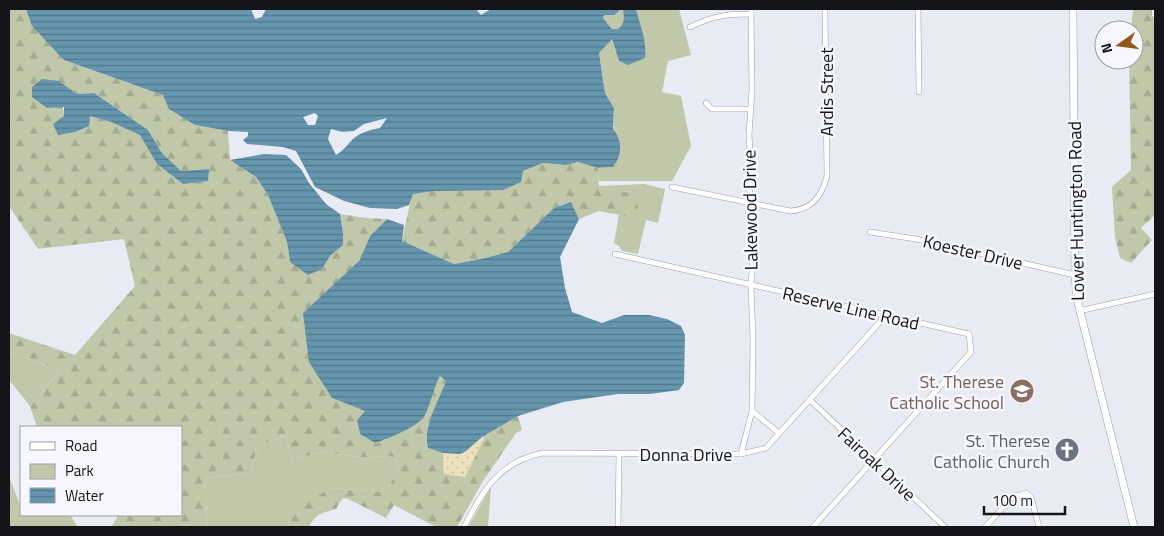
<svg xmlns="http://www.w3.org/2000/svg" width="1164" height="536" font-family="'Titillium Web',sans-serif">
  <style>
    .green { fill: #c1c8a9 }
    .forest { fill: url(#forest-firs); fill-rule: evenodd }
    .sand { fill: url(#sand-dots) }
    .water { fill: url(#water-rules); fill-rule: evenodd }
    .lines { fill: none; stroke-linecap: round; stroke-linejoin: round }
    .minor-casing { stroke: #9c9ea7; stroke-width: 6 }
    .secondary-casing { stroke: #9c9ea7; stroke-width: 8 }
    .minor { stroke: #fff; stroke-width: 5 }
    .secondary { stroke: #fff; stroke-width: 7 }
    .labels { text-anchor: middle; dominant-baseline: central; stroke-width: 5; stroke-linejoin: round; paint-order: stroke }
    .street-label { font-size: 18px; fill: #151519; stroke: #f6f7fe }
    .education-label { font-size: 18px; fill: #785e54; stroke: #f6f7fe; text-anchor: end }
    .worship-label { font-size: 18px; fill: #5b616d; stroke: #f6f7fe; text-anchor: end }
  </style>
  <defs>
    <pattern id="forest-firs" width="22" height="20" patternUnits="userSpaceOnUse" patternTransform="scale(1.25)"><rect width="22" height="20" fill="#c1c8a9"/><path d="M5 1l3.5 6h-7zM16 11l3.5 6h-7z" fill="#a5ab91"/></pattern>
    <pattern id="sand-dots" width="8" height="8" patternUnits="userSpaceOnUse" patternTransform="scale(1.25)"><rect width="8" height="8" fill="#ebe1bc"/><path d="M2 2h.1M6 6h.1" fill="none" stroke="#c9c0a1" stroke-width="1.8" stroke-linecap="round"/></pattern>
    <pattern id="water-rules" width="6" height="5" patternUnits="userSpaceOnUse" patternTransform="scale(1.25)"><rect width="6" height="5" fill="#6596ad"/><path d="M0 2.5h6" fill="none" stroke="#52798c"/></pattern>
  </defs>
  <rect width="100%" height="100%" fill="#e8eaf4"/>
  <g class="green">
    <path d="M618 9H623C624 17 625 24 618 29H612L603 18 604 15 619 11Z"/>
    <path d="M636 9H679L691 55 668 61 662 92 681 96 691 146 672 181H599L598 168 613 167 614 108 605 93 599 53 612 38 615 51 642 29Z"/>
    <path d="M644 184 665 189 658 223 646 220 638 254 622 251 619 246 614 243 619 214 645 220 638 210 621 192V185Z"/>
    <path d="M9 351 60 371 30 406 9 380Z"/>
    <path d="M286 436 292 460 320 452 369 458 386 456 394 457 399 465 389 487 380 492 331 488 290 521 289 527H208L204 478 251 473 258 445Z"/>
    <path d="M491 488 488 527H468L489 490Z"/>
    <path d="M21 508V515H70L78 527H9V514Z"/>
  </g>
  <g class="forest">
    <path d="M9 9H26L64 60 164 95 195 125 228 131 230 160 256 177 268 195 287 242 290 262 322 269 330 256 343 245V233L340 214 366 218 387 219 370 236 361 260 334 286 332 398 366 411 357 420 360 434 375 443 385 440 417 423 440 376 446 381C439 400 422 428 428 448L443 453 444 474 484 440 482 437 518 416 522 430 516 433 483 481 457 527H436L394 505 386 518 346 498 342 499 336 509C324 512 314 515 309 527H289L290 521 302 505 331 488 380 492 389 487 399 465 394 457 386 456 369 458 320 452 292 460 286 436 258 445 251 473 204 478 208 527H111L117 518V515H181V427H37L30 406 60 371 9 351V333L75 355 135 286 124 239 38 249 9 206ZM59 81 77 94 94 93 148 130 162 153 181 171 208 169 183 184 157 164 141 135 111 122 90 116H64Z"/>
    <path d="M1133 9H1155V215L1141 228 1152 240 1131 263 1120 258 1115 237 1112 187 1131 170 1129 60H1134V30H1131Z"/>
    <path d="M578 162 598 168 599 186 621 185V192L637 193 638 209 647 215 646 220 599 211 579 219 571 202 554 208 508 252 481 259 454 264 402 241 412 194 523 171 543 163 566 165Z"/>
    <path d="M9 476 21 508 9 514Z"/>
  </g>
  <path class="sand" d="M482 437 484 439 465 477 444 474 443 453C468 454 464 451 482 437Z"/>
  <g class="water">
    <path d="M26 9H251L255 19 262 17 266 9H476L481 15 491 9H618L619 11 614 15H604L603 18 612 29H618C625 24 624 17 623 9H636C640 24 647 42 645 58L628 65 619 61 612 39 599 53 605 93 614 108 613 129C623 141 622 156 613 167L598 168 578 162 566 165 543 163 523 171 521 182 503 190 433 191 413 194 409 205 397 209 370 208 344 201 315 187 296 151 283 147 247 144 243 140 248 136V132L228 131 195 125 169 109 163 95 64 60 32 26ZM315 113 318 116 315 125H308L303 117ZM387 118 380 128C370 130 361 132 353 139 347 145 343 151 336 155L328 139 331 129 342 132 354 131 364 124Z"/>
    <path d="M42 79 59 81 77 94 94 93 148 130 162 153 181 171 209 169 208 181 183 184 157 164 140 135 111 122 90 116 89 126 75 132 58 135 53 124 64 116V107L47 108 32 97V87Z"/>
    <path d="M264 154 286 155 301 169 309 183 326 204 340 214 343 233V245L330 256 322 269 308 275 290 262 287 242 268 195 256 177 230 160Z"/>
    <path d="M571 202 579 219 560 257 565 288 572 312 602 323 624 315H649L667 319 681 326 685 335 684 383 679 390 650 394H618L563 402 518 416 482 437 466 451 460 454 443 453 428 448C422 428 439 400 446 381L440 376C433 389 431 404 424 417 418 426 386 440 375 443L360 434 357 420 365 411 332 398 309 362 303 313 360 260 370 236 387 219 404 225 402 241 454 264 481 259 508 252 554 208Z"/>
  </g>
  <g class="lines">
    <defs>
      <g id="minor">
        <path d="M918 9 919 92"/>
        <path d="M1154 9 1155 16"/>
        <path d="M690 27C713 16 726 14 751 14"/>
        <path d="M706 103 712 109H750"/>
        <path d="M672 187 790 211C812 210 822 196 827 176L825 9"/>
        <path d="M870 232 916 239 1075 275"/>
        <path d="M615 254 969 334 971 352 813 527"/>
        <path d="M1079 311 1155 294"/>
        <path d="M810 400 945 527"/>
        <path d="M752 411 779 433"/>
        <path d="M741 454 752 411 753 340 751 285 754 242 748 215 751 172 749 135 752 90 751 9"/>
        <path d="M464 527C484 489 498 463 542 453L741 454 766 448 880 322 883 315"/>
        <path d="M618 527 619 453"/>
        <path d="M985 527 1013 497 1026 493 1031 497 1039 527"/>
      </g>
      <path id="secondary" d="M1073 9 1075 275 1077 299 1134 527"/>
    </defs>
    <use href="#minor" class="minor-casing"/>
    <use href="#secondary" class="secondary-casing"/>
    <use href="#minor" class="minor"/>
    <use href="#secondary" class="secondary"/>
  </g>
  <defs>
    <symbol id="school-disc" viewBox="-11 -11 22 22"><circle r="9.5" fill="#8d6e63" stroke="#f6f7fe"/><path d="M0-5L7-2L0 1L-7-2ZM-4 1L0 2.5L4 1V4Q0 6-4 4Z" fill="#fff"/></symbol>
    <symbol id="church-disc" viewBox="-11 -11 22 22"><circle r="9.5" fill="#6b7280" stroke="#f6f7fe"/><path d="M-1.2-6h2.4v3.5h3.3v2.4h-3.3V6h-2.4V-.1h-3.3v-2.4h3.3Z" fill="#fff"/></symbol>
  </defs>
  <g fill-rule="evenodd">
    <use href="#school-disc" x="1008" y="377" width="28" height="28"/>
    <use href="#church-disc" x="1053" y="436" width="28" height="28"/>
  </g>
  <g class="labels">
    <g class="street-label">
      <text transform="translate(826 92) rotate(-90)">Ardis Street</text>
      <text transform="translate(750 210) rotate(-91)">Lakewood Drive</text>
      <text transform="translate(1076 211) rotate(-91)">Lower Huntington Road</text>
      <text transform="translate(973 252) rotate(13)">Koester Drive</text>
      <text transform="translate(851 308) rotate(13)">Reserve Line Road</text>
      <text x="686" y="454">Donna Drive</text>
      <text transform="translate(877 464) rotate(43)">Fairoak Drive</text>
    </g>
    <g class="education-label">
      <text x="1004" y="381">St. Therese<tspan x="1004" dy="21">Catholic School</tspan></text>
    </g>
    <g class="worship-label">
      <text x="1050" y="440">St. Therese<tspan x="1050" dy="21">Catholic Church</tspan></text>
    </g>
  </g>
  <rect width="1164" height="536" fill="none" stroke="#151519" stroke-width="20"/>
  <rect x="20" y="426" width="162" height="90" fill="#f6f7fe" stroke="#9c9da2"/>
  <rect x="30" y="442" width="25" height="8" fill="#ffffff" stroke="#9c9da2"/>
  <text x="65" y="451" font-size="15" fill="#151519">Road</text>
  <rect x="30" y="464" width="25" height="15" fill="#c1c8a9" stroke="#9c9da2"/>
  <text x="65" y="476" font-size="15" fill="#151519">Park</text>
  <rect x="30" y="488" width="25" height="15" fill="url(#water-rules)" stroke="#9c9da2"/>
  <text x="65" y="501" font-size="15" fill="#151519">Water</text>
  <g transform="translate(1119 45) rotate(256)"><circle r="24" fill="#f6f7fe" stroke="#9c9da2"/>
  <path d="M0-4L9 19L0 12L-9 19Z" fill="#935a15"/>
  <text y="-8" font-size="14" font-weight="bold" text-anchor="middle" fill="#151519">N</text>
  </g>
  <path d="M984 506v8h81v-8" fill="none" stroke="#151519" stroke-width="2.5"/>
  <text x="992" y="506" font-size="15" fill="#151519" stroke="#f6f7fe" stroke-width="4" paint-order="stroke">100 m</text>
</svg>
